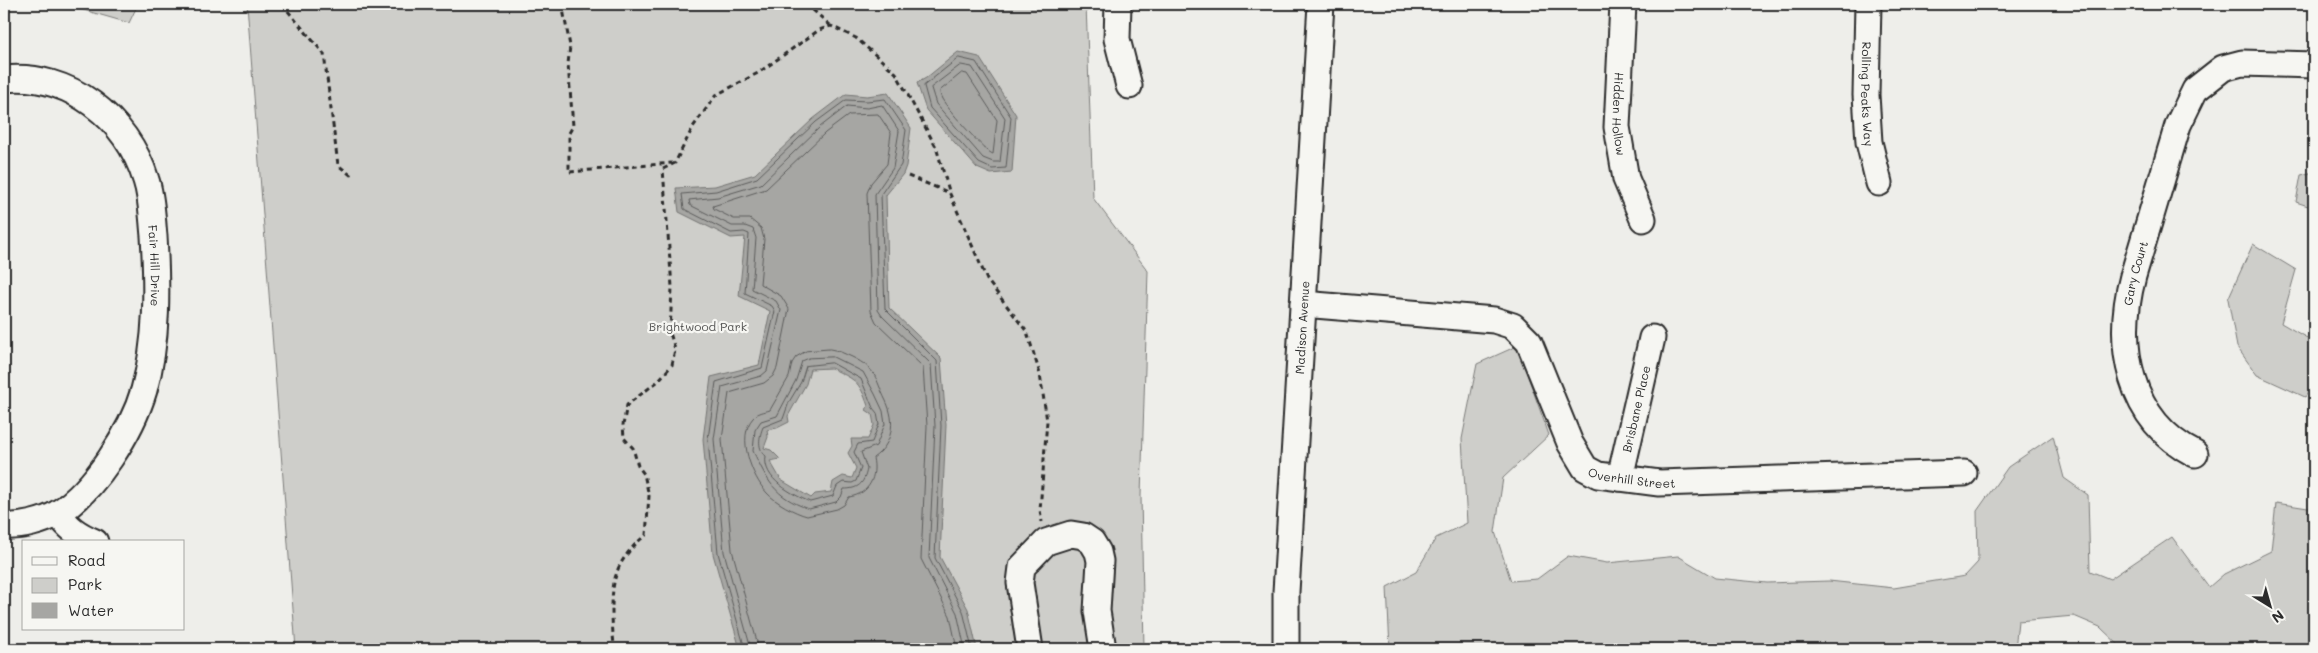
<svg xmlns="http://www.w3.org/2000/svg" width="2318" height="653" font-family="Mali,sans-serif">
  <style>
    .green { fill: #cececa; stroke: #7c7c7a }
    .water { fill: #a6a6a3; stroke: #757573; fill-rule: evenodd }
    .lines { fill: none; stroke-linecap: round; stroke-linejoin: round }
    .shore { stroke: #5c5c5b; stroke-width: 1 }
    .minor-casing { stroke: #2b2b2b; stroke-width: 29 }
    .path { stroke: #2b2b2b; stroke-width: 3; stroke-dasharray: 5 4; stroke-linecap: butt }
    .minor { stroke: #f6f6f2; stroke-width: 25 }
    .labels { text-anchor: middle; dominant-baseline: central; stroke-width: 4.5; stroke-linejoin: round; paint-order: stroke }
    .street-label { font-size: 12px; fill: #2b2b2b; stroke: #f6f6f2 }
    .park-label { font-size: 12px; fill: #545453; stroke: #f6f6f2 }
  </style>
  <rect width="100%" height="100%" fill="#eeeeea"/>
  <filter id="ink" filterUnits="userSpaceOnUse"><feTurbulence type="fractalNoise" baseFrequency=".02" numOctaves="2"/><feDisplacementMap in="SourceGraphic" scale="10" xChannelSelector="R" yChannelSelector="G"/><feConvolveMatrix kernelMatrix="1 2 1 2 8 2 1 2 1" color-interpolation-filters="sRGB"/></filter>
  <g filter="url(#ink)">
    <g class="green">
      <path d="M45 4H138L129 23 66 5Z"/>
      <path d="M247 4H1086L1093 198 1148 271 1141 496 1144 649H296Z"/>
      <path d="M2314 172V208L2296 202 2301 175Z"/>
      <path d="M2253 244 2296 270 2281 323 2314 342V384L2305 397 2257 375 2237 347 2228 299Z"/>
      <path d="M1517 346 1549 435 1503 478 1495 532 1511 581 1537 579 1568 556 1607 563 1678 556 1715 578 1767 583 1829 581 1894 588 1965 576 1978 562 1977 511 2008 467 2053 436 2064 478 2088 495 2090 571 2110 579 2172 537 2209 587 2224 574 2271 551 2276 503 2314 509V649H2246L2220 646 2216 649H2123L2100 627 2074 616 2018 621 2015 649H1390L1387 587 1416 572 1436 538 1467 523 1462 439 1477 364Z"/>
    </g>
    <g class="water">
      <path d="M958 52 979 57 1016 115 1012 172 991 174 977 168 926 110 917 83 926 78Z"/>
      <path d="M888 93 911 128 906 166 903 174 886 195 889 308 941 358 946 425 940 557 968 609 977 649H740L713 554 703 439 711 377 759 365 770 311 739 296 745 237 731 238 679 212 676 188 715 186 755 174 813 119 846 94 867 96ZM831 368C855 380 859 380 868 406L866 410 872 414 874 425 868 439H851L852 446 848 453 856 468 852 478 843 476 833 482 831 492 815 494 811 498 781 480 770 461 780 459 771 450 764 448 768 437 767 430 777 428 789 422 788 416 806 384 810 369Z"/>
    </g>
    <g class="lines">
      <g class="shore">
        <path d="M959 58 976 62 1011 117 1006 168 992 169 979 163 930 108 924 86Z"/>
        <path d="M961 65 972 67 1005 118 1000 162H993L983 158 936 104 931 88Z"/>
        <path d="M962 73 967 74 997 120 993 154C985 152 950 111 944 102 941 98 940 95 940 91Z"/>
        <path d="M830 349C838 350 845 354 852 357 878 370 874 377 886 401 896 422 893 444 873 458 877 476 870 494 849 497L844 505 837 509 807 516C795 513 775 502 767 493 752 477 736 437 753 418 758 412 764 412 770 410L789 377 792 363 796 357 806 351Z"/>
        <path d="M833 357 863 372 875 394 883 411 885 424 876 446 861 452 867 469C864 484 858 489 844 489L841 497 836 502 809 509C773 496 768 481 753 451L755 430 761 421 777 416 796 380 802 361 809 358Z"/>
        <path d="M832 363 861 379 873 408 877 413 879 424 872 442 858 444 854 452 861 468 856 481 852 483 843 482 837 486 833 496 810 502C792 494 762 479 766 456 757 449 759 437 763 427L783 419 789 402 801 382 806 366Z"/>
        <path d="M745 649 718 553 708 439 716 382 762 368 775 311 772 306 745 293 749 234 744 232 731 233 684 209 682 194 716 191 757 178 816 122 846 100 867 101 885 99 906 130 901 165 881 194 885 309 937 361 941 426 935 558 963 611 972 649"/>
        <path d="M751 649 724 552 714 439 722 387 761 376 767 371 781 310 776 301 752 289 756 238 753 229 745 226H732L690 205 689 200 718 197 761 184 820 127 847 106 867 108 882 105 899 131 893 168 875 194 878 310 882 316 931 364 935 426 929 558 957 613 965 649"/>
        <path d="M759 649 732 550 722 439 729 393 764 383 773 376 777 368 789 309 781 296 760 284 764 239 761 228 750 219H734L714 209 713 206 766 189 825 133 849 115 878 114 891 133 887 164 871 183 867 193 871 311 876 322 923 367 927 426 921 559 950 616 957 649"/>
      </g>
      <defs>
        <g id="minor">
          <path d="M1118 4 1117 39 1129 86"/>
          <path id="s1" d="M1623 4 1617 127 1626 179 1643 219"/>
          <path id="s2" d="M1868 4 1866 95 1869 142 1879 183"/>
          <path id="s3" d="M4 79C69 72 127 118 146 180 152 198 152 217 154 236 157 287 158 340 144 390 132 431 95 490 58 513 43 522 21 527 4 526"/>
          <path id="s4" d="M1303 304 1494 320 1513 326 1529 342 1570 443 1585 468 1598 475 1659 483 1964 473"/>
          <path id="s5" d="M2195 454C2128 420 2115 344 2133 276L2178 125 2195 90 2223 68 2242 63 2314 65"/>
          <path id="s6" d="M1620 478 1652 338"/>
          <path d="M58 513C68 528 78 535 95 542"/>
          <path d="M1030 649 1020 583 1022 567 1046 542 1071 534 1083 536 1092 542 1098 552 1100 561 1097 611 1103 649"/>
          <path id="s7" d="M1286 649V592L1321 4"/>
        </g>
      </defs>
      <use href="#minor" class="minor-casing"/>
      <g class="path">
        <path d="M282 4 324 54 338 165 353 177"/>
        <path d="M562 4 570 46 568 64 573 126 569 133V172L672 163"/>
        <path d="M806 4 830 25"/>
        <path d="M908 176 950 193"/>
        <path d="M610 649 614 645C612 627 610 592 616 575 620 560 634 544 646 535L649 496 644 474 638 466 633 448 624 438 623 425 627 405 657 382 672 365 675 349 670 333 672 287 663 169 675 163 693 127 716 95 758 73 819 30 831 26 856 38 896 73 936 147 950 194 987 280 1027 332 1040 374 1047 421 1040 510 1042 522"/>
      </g>
      <use href="#minor" class="minor"/>
    </g>
  </g>
  <g class="labels">
    <g class="street-label">
      <text stroke="none"><textPath href="#s2" startOffset="90">Rolling Peaks Way</textPath></text>
      <text stroke="none"><textPath href="#s1" startOffset="110">Hidden Hollow</textPath></text>
      <text stroke="none"><textPath href="#s3" startOffset="275">Fair Hill Drive</textPath></text>
      <text stroke="none"><textPath href="#s5" startOffset="208">Gary Court</textPath></text>
      <text stroke="none"><textPath href="#s7" startOffset="322">Madison Avenue</textPath></text>
      <text stroke="none"><textPath href="#s6" startOffset="71">Brisbane Place</textPath></text>
      <text stroke="none"><textPath href="#s4" startOffset="421">Overhill Street</textPath></text>
    </g>
    <g class="park-label">
      <text x="698" y="326">Brightwood Park</text>
    </g>
  </g>
  <rect width="2318" height="653" fill="none" stroke="#f6f6f2" stroke-width="20"/>
  <rect x="10" y="10" width="2298" height="633" fill="none" stroke="#2b2b2b" stroke-width="2" filter="url(#ink)"/>
  <rect x="22" y="540" width="162" height="90" fill="#f6f6f2" stroke="#a5a5a2"/>
  <rect x="32" y="557" width="25" height="8" fill="#f6f6f2" stroke="#a5a5a2"/>
  <text x="68" y="566" font-size="15" fill="#2b2b2b">Road</text>
  <rect x="32" y="578" width="25" height="15" fill="#cececa" stroke="#a5a5a2"/>
  <text x="68" y="590" font-size="15" fill="#2b2b2b">Park</text>
  <rect x="32" y="603" width="25" height="15" fill="#a6a6a3" stroke="#a5a5a2"/>
  <text x="68" y="616" font-size="15" fill="#2b2b2b">Water</text>
  <g transform="translate(2270 606) rotate(143)" stroke="#f6f6f2" stroke-width="4" paint-order="stroke">
  <path d="M0-4L9 19L0 12L-9 19Z" fill="#2b2b2b"/>
  <text y="-8" font-size="14" font-weight="bold" text-anchor="middle" fill="#2b2b2b">N</text>
  </g>
</svg>
